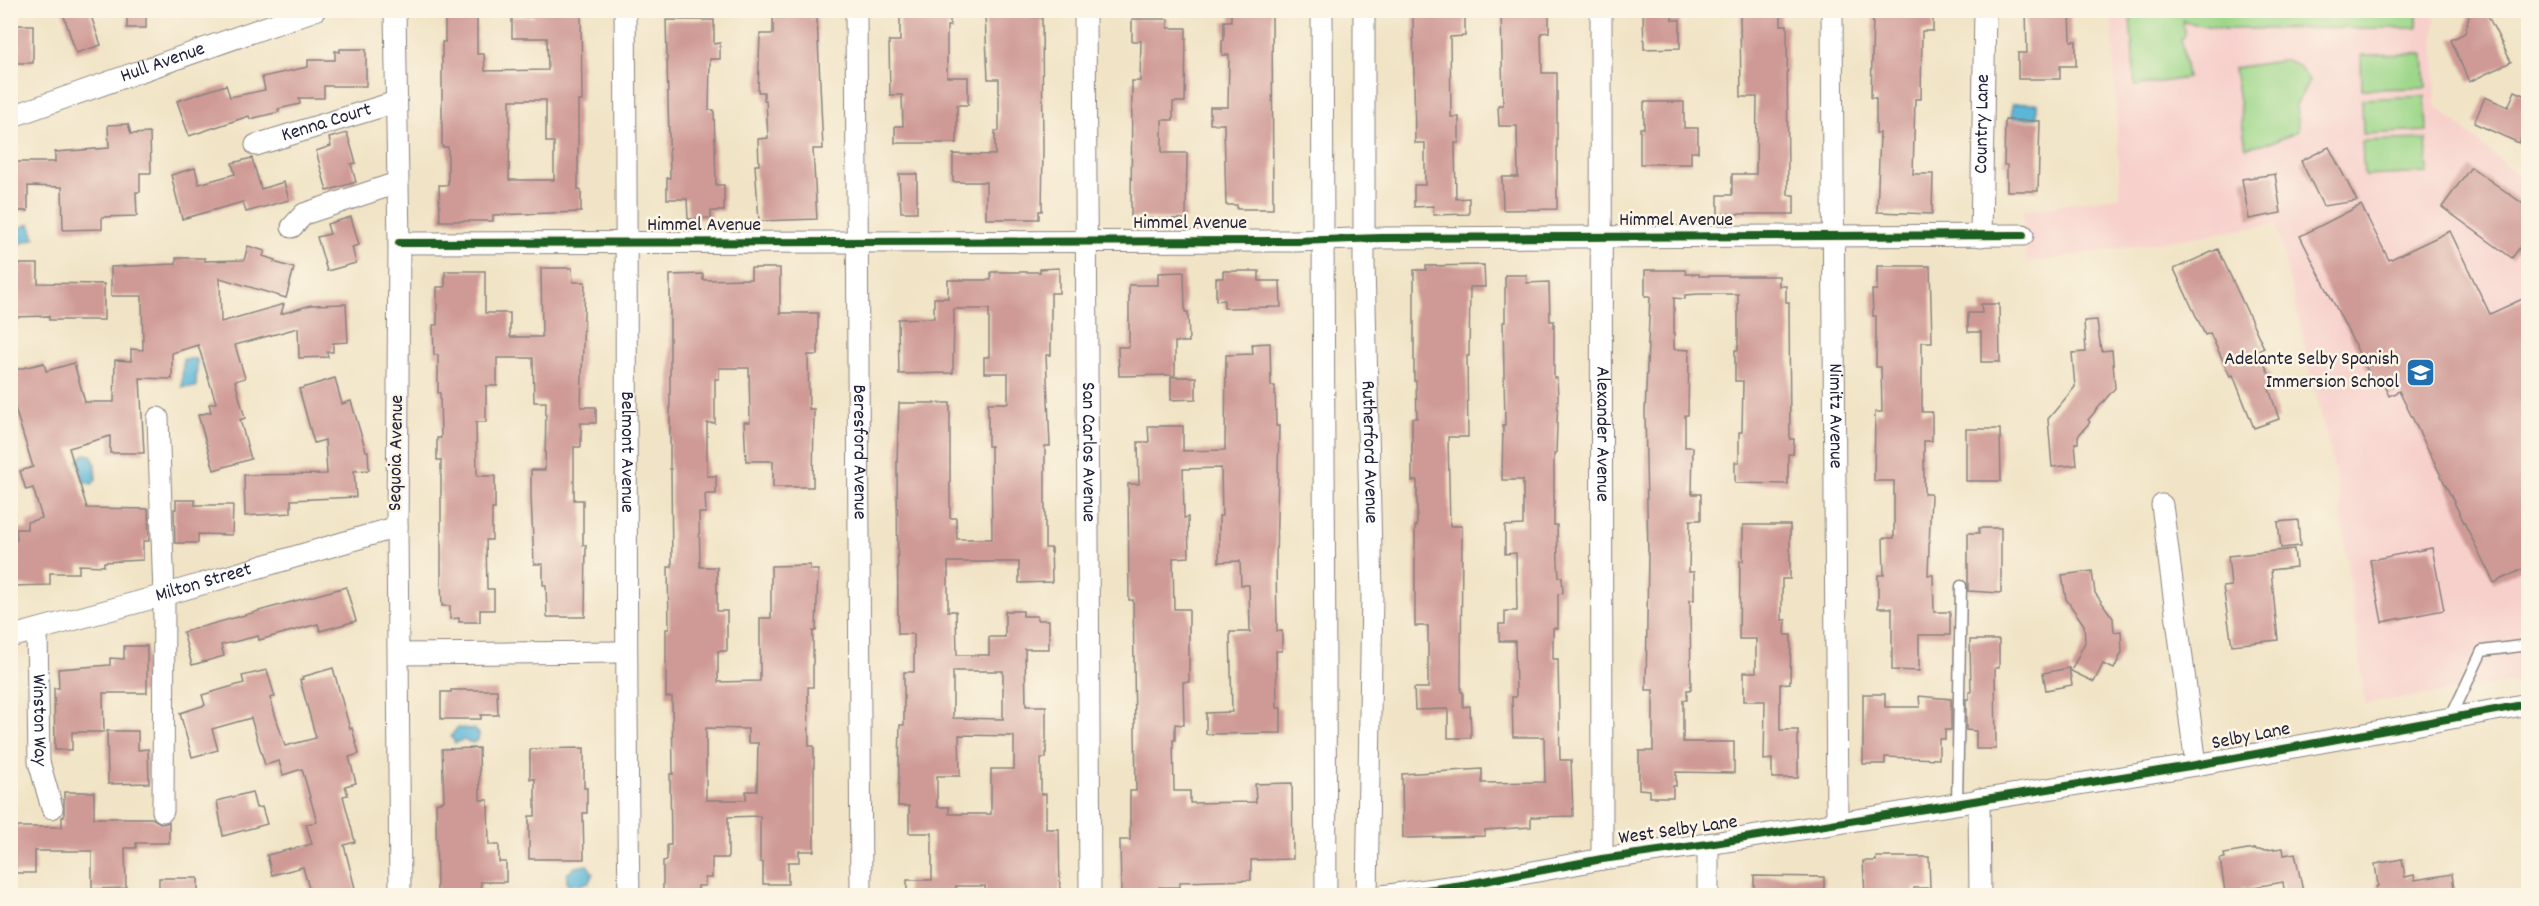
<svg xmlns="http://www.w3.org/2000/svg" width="2539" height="906" font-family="Dekko,sans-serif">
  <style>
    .built { fill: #f7d0cc }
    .green { fill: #9dd78a; stroke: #607c62; stroke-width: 1.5 }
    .water { fill: #5ab7d8; stroke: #3e6c8a; stroke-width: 1.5 }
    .building { fill: #cf9a95; fill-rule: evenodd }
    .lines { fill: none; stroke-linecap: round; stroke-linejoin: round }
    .lane-casing { stroke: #8a8380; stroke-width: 13 }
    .street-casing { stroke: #8a8380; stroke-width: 23 }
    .lane { stroke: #fff; stroke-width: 10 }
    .street { stroke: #fff; stroke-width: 21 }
    .cycleway-casing { stroke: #fcf5e5; stroke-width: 11 }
    .cycleway { stroke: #1b5e20; stroke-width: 8 }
    .labels { text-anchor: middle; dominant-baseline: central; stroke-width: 5; stroke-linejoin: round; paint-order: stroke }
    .street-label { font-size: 20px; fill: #22223b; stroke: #fcf5e5 }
    .poi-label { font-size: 20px; fill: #22223b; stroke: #fcf5e5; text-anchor: end }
  </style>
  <rect width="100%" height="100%" fill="#fcf5e5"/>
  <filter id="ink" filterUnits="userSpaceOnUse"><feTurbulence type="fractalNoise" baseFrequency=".0167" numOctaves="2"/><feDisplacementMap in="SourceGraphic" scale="12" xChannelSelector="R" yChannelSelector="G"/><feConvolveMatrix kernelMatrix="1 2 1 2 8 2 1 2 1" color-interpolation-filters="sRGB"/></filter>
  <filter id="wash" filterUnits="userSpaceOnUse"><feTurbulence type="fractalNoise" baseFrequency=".008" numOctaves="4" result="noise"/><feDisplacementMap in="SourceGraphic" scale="24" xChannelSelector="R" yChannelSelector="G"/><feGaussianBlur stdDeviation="1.35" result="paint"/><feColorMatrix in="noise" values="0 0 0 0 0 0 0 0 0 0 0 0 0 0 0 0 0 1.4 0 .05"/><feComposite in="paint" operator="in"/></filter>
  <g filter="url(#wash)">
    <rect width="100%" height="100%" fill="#f1e4c6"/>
    <path class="built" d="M2119 11H2435V105L2528 184V680L2365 704 2337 482 2276 224 2027 263 2022 211 2120 196 2112 21Z"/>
    <g class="green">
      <path d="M2182 11H2417V28L2226 29 2184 22 2183 19 2184 37 2181 38 2187 78 2135 86 2130 16 2182 13Z"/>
      <path d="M2424 54 2426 88 2362 89 2361 55Z"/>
      <path d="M2286 60 2297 64 2309 81 2296 105 2298 131 2274 141 2246 147 2234 68Z"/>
      <path d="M2425 96 2427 131 2363 134 2362 99Z"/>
      <path d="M2426 139 2428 173 2364 176 2362 141Z"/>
    </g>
    <g class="water">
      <path d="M2037 103V118H2012V104Z"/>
      <path d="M30 224 35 238 11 247V231Z"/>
      <path d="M183 359H197L196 387H182Z"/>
      <path d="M85 454 91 455 95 463 96 480 92 484 84 482 78 460Z"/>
      <path d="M457 728 474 729 479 735 478 740 473 743 463 740 455 743 451 736Z"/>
      <path d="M587 865 593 873 589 882 579 885 567 884V874L575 867Z"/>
    </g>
    <g id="blocks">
      <g class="building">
        <path d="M62 10H89L101 45 76 53Z"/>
        <rect x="127" y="10" width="19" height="18"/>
        <path d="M445 10H477V54H484L485 71 548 70 547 38H512V17H534V10H581L582 101H578V190H581V212L493 215V221H440L439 185H448V147H442V42H445ZM510 100H546V142H554V180H509Z"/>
        <path d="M785 10H809V18H817L823 149H813L817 219 759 221 755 165H759L758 139 768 138 766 100H764V92H758L760 34H773V18H785Z"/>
        <path d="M900 10H950V26H947V77H968V105H957V143H895V126H903L902 95H890L889 41H900Z"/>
        <path d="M998 10H1027V17H1042L1043 149 1042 211H1039V219H986V182H953V154L995 155V131H999V79H988L985 16H998Z"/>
        <path d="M1235 10H1272L1273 209H1237V205H1226L1224 124H1210V107H1228L1229 55H1222V40H1224V21H1231V13H1235Z"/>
        <path d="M1501 10H1549V32L1541 33 1542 73H1557V209L1503 210 1502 177H1518L1517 126H1499L1498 105H1503Z"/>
        <path d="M1643 10H1672V20H1680V48L1644 49Z"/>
        <path d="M2026 10H2070L2071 41H2076V66H2060V79H2018V53H2027Z"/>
        <path d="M2470 10H2485L2511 62 2469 82 2451 40 2465 33Z"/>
        <path d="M1740 13H1781V25H1787L1788 195H1794V214H1718V195H1732V174H1756L1757 97H1741Z"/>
        <path d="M1933 14V31H1922L1921 99H1915L1913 174H1933L1932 214 1877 212 1880 133H1876V98H1871L1873 15Z"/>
        <path d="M1465 15V36L1450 37 1451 117H1459V143H1455L1456 199 1469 198V214L1434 215 1433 206 1414 207V185H1425V143H1415L1413 16Z"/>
        <path d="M1132 19H1168V28H1186L1185 102H1173V120H1162V153H1187L1186 219 1131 218 1132 81H1140L1141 41H1132Z"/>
        <path d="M666 20H714V44L720 43V59H710L709 110H714L716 185H724V211H711V218L688 219 687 199H667V178H670Z"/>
        <rect x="10" y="25" width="23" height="38"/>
        <path d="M340 49H366V86H324V98H299L300 104 278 109 279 112 250 119 249 116 189 136 177 101 226 85 230 97 265 90 262 77 308 67V60H335V51L340 52Z"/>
        <path d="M2515 91 2529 97V119L2519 143 2474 123 2485 97 2508 107Z"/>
        <path d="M1644 102H1684V128H1698V152H1691V164H1640V128H1644Z"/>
        <path d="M2005 120 2040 121 2038 191H2007V165H2004Z"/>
        <path d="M128 124 131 134 150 133 151 173H140V192H136L137 216 102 217V229L63 230 62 187 28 186V211H10V166H16V162H55V152L109 148 108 125Z"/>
        <path d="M347 133 356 163 351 164 356 182 327 191 316 151 331 146 329 138Z"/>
        <path d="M2329 147 2357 201 2323 206 2301 161Z"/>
        <path d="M252 158 261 189 284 182 289 200 246 212 243 202 182 219 171 175 195 168 199 184 235 174 232 163Z"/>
        <path d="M2471 167 2529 208V235L2512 258 2442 207Z"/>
        <path d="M899 174H917V212H901Z"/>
        <path d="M2275 174 2281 213 2249 219 2242 179Z"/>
        <path d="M2361 205 2389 260 2450 231 2490 314 2529 296V566L2494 583 2399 391 2389 396 2383 383 2376 387 2300 236Z"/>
        <path d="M351 217 359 245 352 247 356 263 327 271 317 237 330 234 327 224Z"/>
        <path d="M248 246 265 251 263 256 275 260 274 262 294 268 286 298 220 278 221 322 284 304 281 314 311 305 346 304 348 342 333 343V352H327L328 357 299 358 298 328 235 345 245 378 235 381 245 418 240 420 251 459 214 470 198 415 211 412 209 404 216 403 198 345 172 353V379L140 378 144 453H110V436L69 448 87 508 148 509 149 541H143V560L104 562V566L79 565V573H50V585L10 586V540H17L16 529H27V522L42 518 33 488 26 490 20 471 33 467 14 405 10 406V371L44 363 46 371 74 363 85 402H114L115 360 131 361V349L143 350 142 296H111V267L176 264V258H205V261L244 260Z"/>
        <path d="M2218 249 2264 348 2258 351 2274 384 2268 386 2279 419 2254 428 2233 375 2230 376 2210 333 2205 335 2174 269Z"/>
        <path d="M15 264H38V283L104 284V320H49V316L10 317V288H16Z"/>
        <path d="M1484 265 1485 287H1470L1469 356H1467L1468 437H1448L1450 526H1462L1461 692H1463V707L1470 706 1471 738H1448V709L1415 710 1414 688H1428V626H1415V526H1417V480L1412 481V418H1417L1416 381H1414V270H1426V266Z"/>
        <path d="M1877 266H1930L1932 342H1922V412H1932V441H1924V494H1931L1928 575H1933L1934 612H1950V635H1919V671L1892 670V608H1878V575H1884L1883 538H1894V481H1874L1875 412H1882L1881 367H1876V316H1873L1872 290H1877Z"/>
        <path d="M541 268H572L573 282H585L581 407H596V423H581V447H574V500H583V545H586L585 617H547L546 585H543V564H534L531 497V470H545L546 402H534L533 358H497V386H486V422H476L477 476H495V509H492V540H486L487 589H494V610H480V622H459V618L450 619V606H442L441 581V460H437V438H441L440 393H438V355H434L433 325H437V287H445V271H485V313H510V337H542Z"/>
        <path d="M751 268H780V313H818V355H808L809 409H814L813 487H773V461H746L744 422H750L749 368H719V379H715V423H707V476H716V494H705L706 513H699L700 567H717V611H727V651H718V682L760 681V618H771V566L810 565V570H818L816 631H813V687H808L809 746H814V851H799V862H788V884H763V862H760V816L728 817V858H712V878H705V886H698V896H663V861L667 860V845H671L670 774H673L672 697H666V629H669L668 567H672L671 469H670V275L703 274V280L751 279ZM706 728 748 729V743H758L757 791H746V800H706Z"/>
        <path d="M1059 268V293H1051V355H1046L1050 446H1045V548H1051L1052 582 1019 583V562H948V611H956L957 655H989V637H1005V611H1023V616H1037V620H1049V649H1025L1026 706H1046V758H1041V794H1046V829H1059L1060 896H986L985 886H956V896H907V880H932V833H909V806H898L900 725H904V672H914V634H898L897 463 899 403H950V518H956L957 539H992L991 446H988V403H1008V373H984V357H989V309H954L953 373 899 374 898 319 934 318V298H948V280H991V272H1040V269ZM953 671H1003V719L953 718ZM959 735 1014 736V769H991V814H949V807H937V776H960Z"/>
        <path d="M1645 270H1685L1686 274H1699V276H1779V286H1786V302H1789L1790 439H1794L1793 454H1788V484L1735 483V462H1739V432H1742L1743 381H1735V350H1738V294H1699L1685 295V299L1674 298V349L1689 350 1688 415H1685V447H1693L1692 494H1701V520H1690L1689 572H1694V600H1690L1691 690H1687V700H1683V742H1734V773L1676 772V786H1673V797H1650V790L1639 789V751H1653V690H1646L1648 553 1645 413 1650 296H1645Z"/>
        <path d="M1223 271H1259V281H1280L1281 307 1224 308V300L1216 301V278H1223Z"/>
        <path d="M1184 272 1185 312H1188L1189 342H1175V375L1119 376 1118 347H1129V285H1158V273Z"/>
        <path d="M1505 275H1526L1527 283 1549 282 1550 321H1554V378H1557L1558 396 1556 454H1554V525H1557L1558 562 1559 577H1562L1563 593 1558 594V628H1553V659H1558L1560 760H1571L1573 816 1531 817V827L1485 830V836L1403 838 1402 774 1482 769V783L1545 782 1544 737H1513L1512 697H1516L1515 641H1499V624H1505V611H1517L1516 553 1505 554V526L1523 525V480H1502L1503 425H1505L1503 322H1505Z"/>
        <path d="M1981 304H1999L2000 362H1981V332H1968V313H1982Z"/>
        <path d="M2097 320 2101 351 2112 350 2115 388 2088 420 2090 422 2078 436V443H2075L2077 465 2052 467 2048 419 2075 387 2072 353 2086 352 2084 321Z"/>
        <path d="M1270 343 1271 386H1275L1276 426H1279L1276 561 1277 631H1282V651H1276L1277 708H1281V733L1206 734V713L1232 712 1230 632H1250L1249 585H1241L1240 561 1219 562V516H1222L1221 468 1183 469 1184 518 1188 517 1189 557 1173 558 1174 609H1189V682H1183L1184 725 1175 724V740H1173L1174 791H1190V803L1256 802 1255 784 1292 783 1293 859 1251 860V880L1180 882V887H1159V893L1121 894 1120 840H1130V791H1136L1133 600H1129L1128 484H1139L1138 442H1149L1148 426H1183V451L1225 450 1226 355 1253 354 1252 344Z"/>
        <path d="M1171 377H1196V399L1171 400Z"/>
        <path d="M335 378 342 404 351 401 366 451H368L369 470 354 471 356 497 291 500V513L245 516 244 475 327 474 325 440 314 443 299 389Z"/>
        <path d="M1966 429H2000L2001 481H1966Z"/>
        <path d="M176 500H195V505H233L232 535 198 534V543H175L174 509H176Z"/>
        <path d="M2298 520 2300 546 2281 548 2278 522Z"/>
        <path d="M1743 525H1790V579H1782V620H1786L1785 635H1791L1790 683 1780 684V730H1798V778H1772V759L1764 760 1765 701H1744V672H1756V639H1739L1740 561H1743Z"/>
        <path d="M1979 528H2001V593L1968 591V533H1979Z"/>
        <path d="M2432 548 2444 610 2382 622 2370 560Z"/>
        <path d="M2294 549 2296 567 2271 570 2278 640 2232 645 2223 587 2231 586 2228 556Z"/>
        <path d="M2092 571 2095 593 2113 618 2114 632 2121 631 2122 652 2114 669 2103 664 2094 682 2071 671 2085 642 2084 625 2066 599 2062 575Z"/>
        <path d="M346 587 356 621 320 631 318 624 259 640 258 636 221 645 224 656 192 665 183 632Z"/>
        <path d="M1970 640H1999V668H1995L1996 749H1976V731L1966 730V699H1969V692H1971Z"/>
        <path d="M124 646H147V693H103L104 732H72V750H55L54 688H59L58 669 110 665V658L124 659Z"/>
        <path d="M333 668 350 729 352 728 359 754 349 757 356 783 345 786 348 795 343 796 355 842 344 845 357 896H311L303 867 272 875 267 855 312 844 306 824 317 822 302 769 283 775 279 761 265 765 251 718 212 729 218 750 192 757 180 713 205 705 202 695 244 683 242 676 267 670 275 697 270 698 285 746 316 738 300 680 303 679 302 677Z"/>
        <path d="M2069 668 2072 685 2046 690 2043 673Z"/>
        <path d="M451 690H497L498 715H481V719H441V692H451Z"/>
        <path d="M1863 694H1885V707H1920L1919 696 1951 699V730H1945V739H1939V759L1885 757V764H1863Z"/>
        <path d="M107 731H138V750L148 749 149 783 108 784Z"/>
        <path d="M479 748 480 800H488L489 845H499V862H506V882H481V896H437L436 803 444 801 442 749Z"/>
        <path d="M584 748V788H587V813H583L584 859H529V816H535V779H530V749Z"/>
        <path d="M64 792H94V818H152L162 824 169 822V843H136V848H125L126 888 92 889V851H35V873H10V827H62V817H64Z"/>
        <path d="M252 792 256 808 262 807 267 824 223 836 217 801Z"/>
        <path d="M2283 848 2284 855 2295 853 2304 896H2285L2283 882 2242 889 2236 896 2225 892 2220 859 2225 858 2224 854 2254 849V850H2266Z"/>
        <path d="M1876 857H1929L1930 888H1914V896H1865L1863 861H1876Z"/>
        <path d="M2402 859 2405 877 2414 875 2415 880 2452 874 2455 896H2377L2376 887 2378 886 2375 864Z"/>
        <path d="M1754 876 1824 877V896H1754Z"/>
        <rect x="159" y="878" width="39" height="18"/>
      </g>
    </g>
  </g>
  <g filter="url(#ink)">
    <use href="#blocks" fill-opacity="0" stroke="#8a8380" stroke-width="1.5"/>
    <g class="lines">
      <defs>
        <g id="lane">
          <path d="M2451 717 2482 651 2528 645"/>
          <path d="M1957 803 1961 586"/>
        </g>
        <g id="street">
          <path d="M395 10 399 243 397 527 400 896"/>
          <path id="s1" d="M625 10C628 306 624 600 629 896"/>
          <path id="s2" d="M856 10 861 896"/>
          <path id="s3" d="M1085 10 1090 896"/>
          <path d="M1322 10 1326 896"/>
          <path id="s4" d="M1364 10V264L1372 594 1367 896"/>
          <path id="s5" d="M1601 10 1602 859"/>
          <path id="s6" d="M1832 10 1837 823"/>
          <path id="s7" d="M10 117 315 10"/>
          <path id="s8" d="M256 145 396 102"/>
          <path d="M292 227 304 214 397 183"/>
          <path id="s9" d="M1981 236 1985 10"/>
          <path d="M399 243 1296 241 1381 238 2023 235"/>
          <path d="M158 418 164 595 163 811"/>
          <path d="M2162 505 2196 765"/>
          <path id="s10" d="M37 630 39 762 52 808"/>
          <path id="s11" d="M10 637 164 595 397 527"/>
          <path d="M399 654 625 652"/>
          <path d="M1979 799 1980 896"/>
          <path d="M1708 844V896"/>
          <path d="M1382 896 1463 885 1602 859 1708 844 2196 765 2528 704"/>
        </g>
      </defs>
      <use href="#lane" class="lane-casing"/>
      <use href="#street" class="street-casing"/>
      <use href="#lane" class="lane"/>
      <use href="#street" class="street"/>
      <defs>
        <g id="cycleway">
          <path d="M399 243 1296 241 1381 238 2023 235"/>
          <path d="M1382 896 1463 885 1602 859 1708 844 2196 765 2528 704"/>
        </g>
      </defs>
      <use href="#cycleway" class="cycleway-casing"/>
      <use href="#cycleway" class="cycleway"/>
    </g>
  </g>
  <defs>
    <symbol id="school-square" viewBox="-11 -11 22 22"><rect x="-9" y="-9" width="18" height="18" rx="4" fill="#1f6fb2" stroke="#fcf5e5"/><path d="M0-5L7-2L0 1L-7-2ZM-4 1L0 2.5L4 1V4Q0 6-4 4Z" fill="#fff"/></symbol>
  </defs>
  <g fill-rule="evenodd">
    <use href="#school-square" x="2404" y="356" width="33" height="33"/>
  </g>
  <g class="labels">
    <g class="street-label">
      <text stroke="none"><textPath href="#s7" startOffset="162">Hull Avenue</textPath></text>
      <text stroke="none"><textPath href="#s9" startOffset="112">Country Lane</textPath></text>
      <text stroke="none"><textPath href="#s8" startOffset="74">Kenna Court</textPath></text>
      <text x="1676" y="221">Himmel Avenue</text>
      <text x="1190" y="224">Himmel Avenue</text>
      <text x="704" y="226">Himmel Avenue</text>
      <text stroke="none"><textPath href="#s6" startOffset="406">Nimitz Avenue</textPath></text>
      <text stroke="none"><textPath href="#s5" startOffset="424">Alexander Avenue</textPath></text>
      <text transform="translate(397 453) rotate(-89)">Sequoia Avenue</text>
      <text stroke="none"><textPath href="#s1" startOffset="442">Belmont Avenue</textPath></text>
      <text stroke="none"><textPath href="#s2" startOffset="442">Beresford Avenue</textPath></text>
      <text stroke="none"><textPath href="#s3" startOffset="442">San Carlos Avenue</textPath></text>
      <text stroke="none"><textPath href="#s4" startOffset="442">Rutherford Avenue</textPath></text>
      <text stroke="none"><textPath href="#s11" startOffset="201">Milton Street</textPath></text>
      <text stroke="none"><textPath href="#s10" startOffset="90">Winston Way</textPath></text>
      <text transform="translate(2251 737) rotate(-11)">Selby Lane</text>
      <text transform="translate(1678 831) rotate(-8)">West Selby Lane</text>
    </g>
    <g class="poi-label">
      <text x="2399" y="360">Adelante Selby Spanish<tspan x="2399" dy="23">Immersion School</tspan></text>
    </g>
  </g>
  <rect width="2539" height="906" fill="none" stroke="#fcf5e5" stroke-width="36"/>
</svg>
